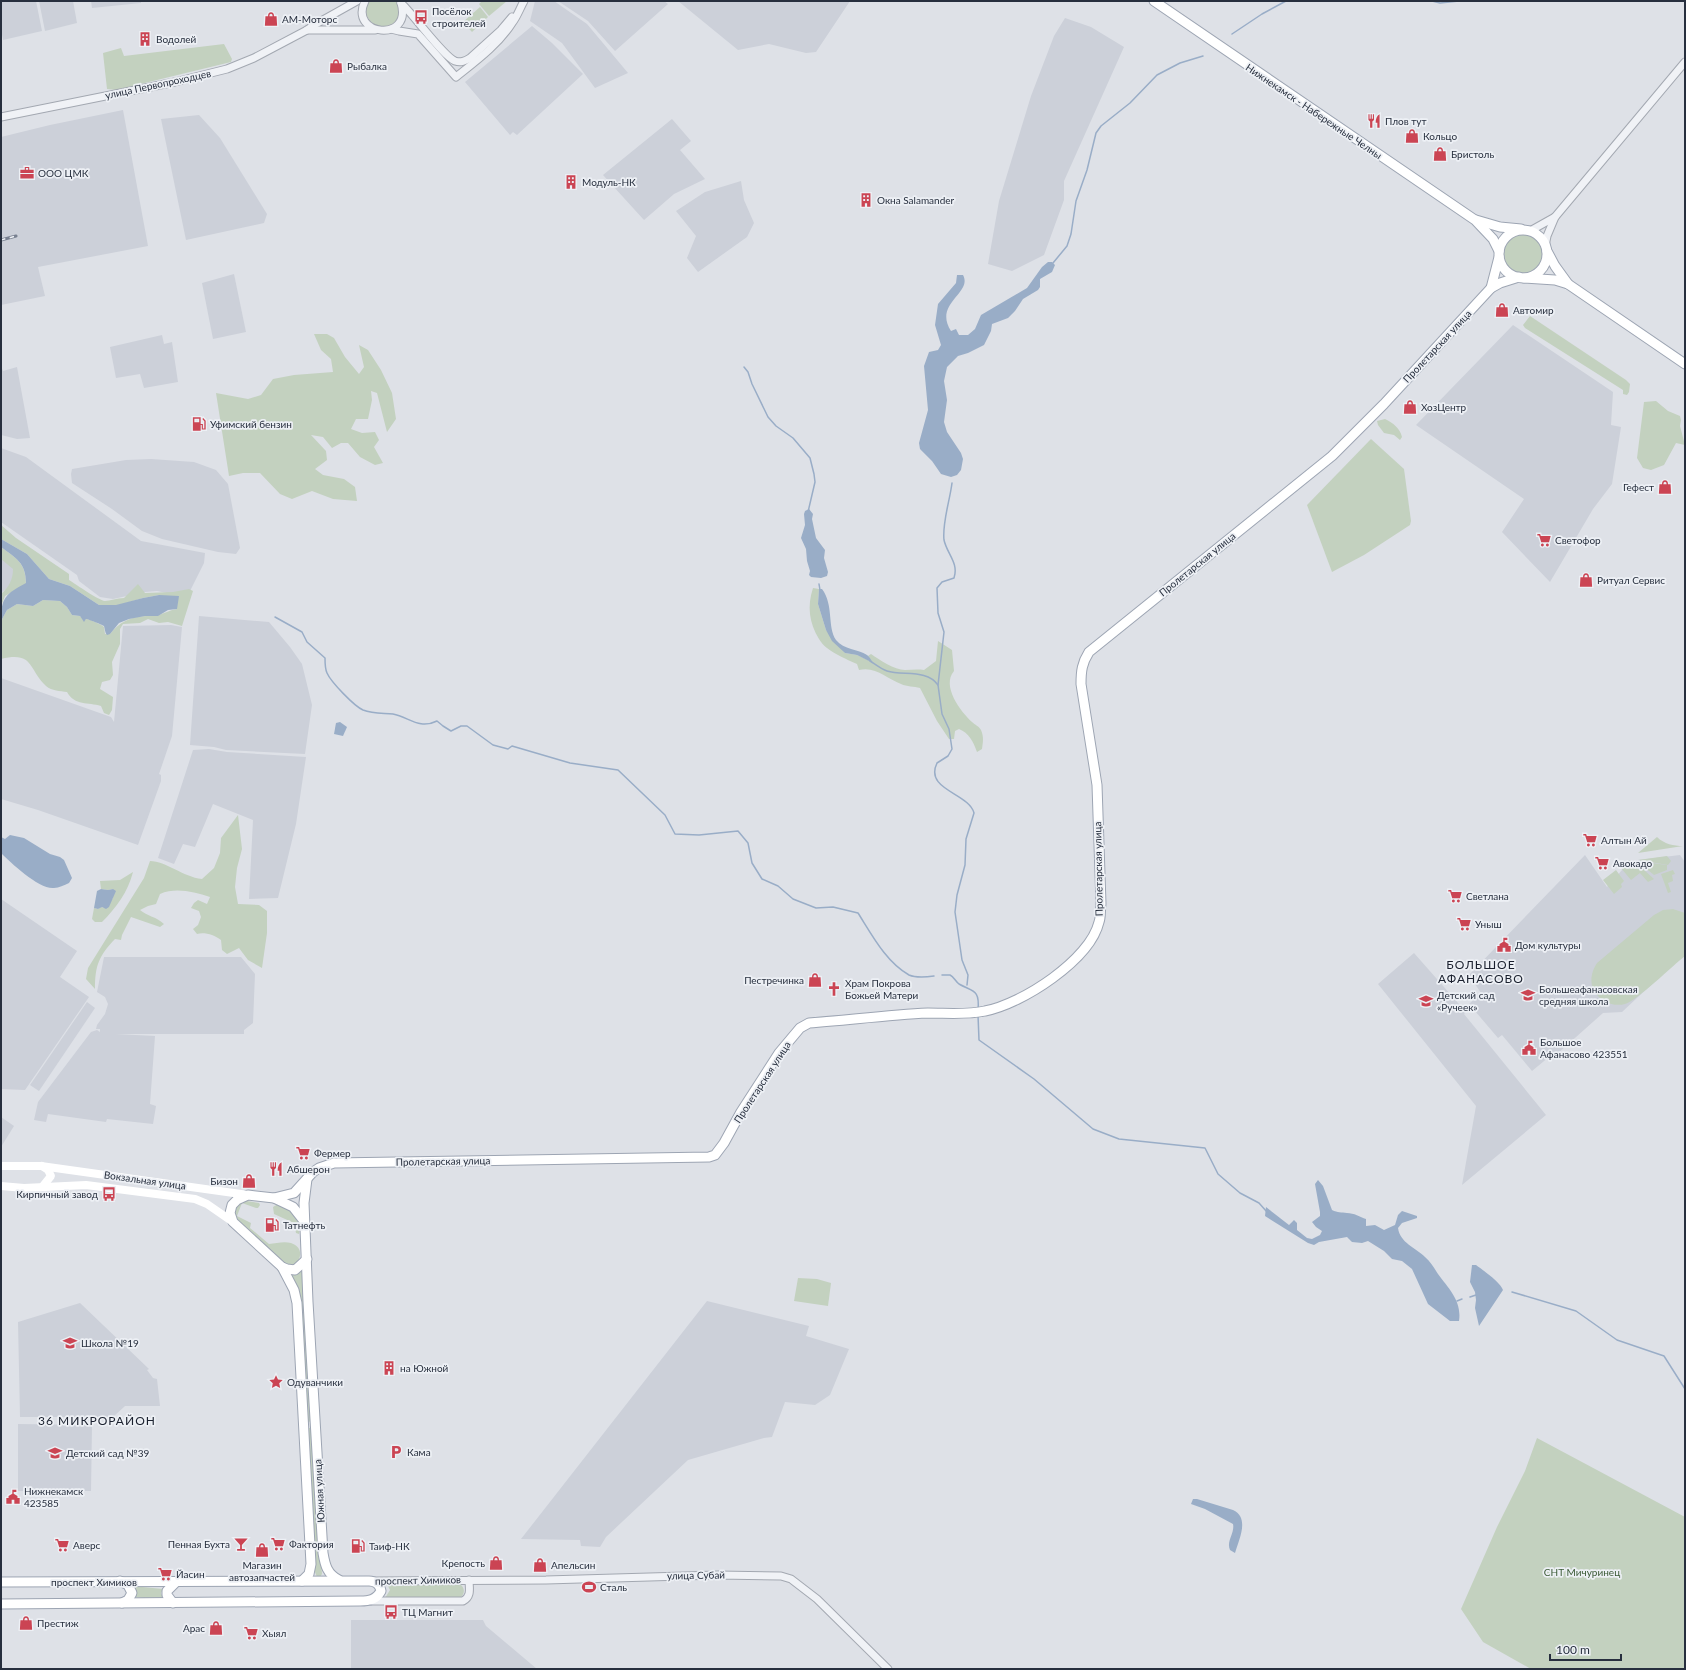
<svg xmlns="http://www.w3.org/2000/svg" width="1686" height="1670" font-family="Lato,sans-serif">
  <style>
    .built { fill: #ccd0d9 }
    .green { fill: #c3d1bf }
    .water { fill: #99adc7 }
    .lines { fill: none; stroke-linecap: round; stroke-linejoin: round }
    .stream { stroke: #99adc7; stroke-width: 1.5 }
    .tertiary-casing { stroke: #a3a8b1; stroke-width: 9 }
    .primary-casing { stroke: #9da5b3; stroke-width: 11 }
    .tertiary { stroke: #f0f2f6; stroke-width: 7 }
    .secondary { stroke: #fff; stroke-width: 8 }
    .primary { stroke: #fff; stroke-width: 9 }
    .rail-casing { stroke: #788090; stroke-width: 3 }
    .rail { stroke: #edf0f5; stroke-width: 1.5; stroke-dasharray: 4.5; stroke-linecap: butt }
    .labels { text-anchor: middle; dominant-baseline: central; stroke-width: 3.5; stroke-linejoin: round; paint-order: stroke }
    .poi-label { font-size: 10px; fill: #272f3e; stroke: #edf0f5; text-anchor: start }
    .street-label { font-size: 10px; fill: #272f3e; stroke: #edf0f5 }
    .park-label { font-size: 10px; fill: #3a5935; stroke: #edf0f5 }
    .quarter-label { font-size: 12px; letter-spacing: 1px; fill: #1a202e; stroke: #edf0f5 }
  </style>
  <rect width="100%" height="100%" fill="#dee1e7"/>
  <g class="built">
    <path d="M1 1H36L42 31 3 40 1 29Z"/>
    <path d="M39 1H73L77 23 45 31Z"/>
    <path d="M91 1H141V3L92 8Z"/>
    <path d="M535 1H554L587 24 628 73 595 88 562 43 530 21Z"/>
    <path d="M558 1H664L668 4 615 51 588 21Z"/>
    <path d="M678 1H850L816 52 806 53 769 44 738 50Z"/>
    <path d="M1065 18 1091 27 1124 47 1064 181V200L1044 255 1012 271 988 264 999 201 1031 96 1054 36Z"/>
    <path d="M532 26 552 43 583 74 517 135 513 132 510 135 465 82Z"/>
    <path d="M123 110 148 246 38 267 45 296 1 305V137L50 125Z"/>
    <path d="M199 115 220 138 267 214 264 223 186 240 161 119Z"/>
    <path d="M672 119 691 141 680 150 705 179 674 194 644 220 603 175Z"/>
    <path d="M741 181 744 200 754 223 747 237 698 272 687 258 696 236 676 211 705 192Z"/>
    <path d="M234 274 246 332 213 339 202 283Z"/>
    <path d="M1513 325 1613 392 1611 425 1621 427 1612 484 1593 509 1550 582 1502 532 1524 499 1416 425Z"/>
    <path d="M162 335 164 344 172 342 178 382 144 388 140 374 116 378 110 347Z"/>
    <path d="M1 366 3 371 17 367 30 438 17 439 1 435Z"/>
    <path d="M1 448 26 457 141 541 205 553 204 563 189 593 172 594 157 591 145 592 113 599 100 597 79 581 77 575 1 522Z"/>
    <path d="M151 459 194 462 216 470 228 484 240 548 236 554 218 552 162 539 142 531 112 509 72 483 71 474 72 469 126 460Z"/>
    <path d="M1 558 15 566 16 581 1 593Z"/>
    <path d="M199 616 269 622 290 647 302 664 312 705 305 754 226 750 214 747 190 745Z"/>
    <path d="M171 625 182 627 172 736 159 774 161 775V781L138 845 38 810 1 799V678L111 717 114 722 123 626Z"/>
    <path d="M209 749 227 752 306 757 296 824 278 898 249 899 253 820 213 804 195 847 183 844 174 864 158 858 193 750Z"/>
    <path d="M1585 855 1607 887 1630 861 1680 855 1685 862V953L1622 1012 1603 1013 1557 1054 1555 1052 1532 1071 1502 1035 1498 1038 1469 1004 1481 993 1469 975Z"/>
    <path d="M1 899 77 951 60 977 89 997 25 1090 1 1089Z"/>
    <path d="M1414 953 1466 1012 1464 1014 1546 1115 1462 1185 1476 1106 1378 984Z"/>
    <path d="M104 957H241L255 974 253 1023 244 1030V1034H116L155 1036 150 1104 156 1106 153 1124 107 1119 106 1122 48 1114 46 1122 34 1120 38 1102 91 1032 97 1030 100 1032V1029H96L97 1025 105 1014 108 1004 105 997 97 992Z"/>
    <path d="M87 1002 95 1008 39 1091 30 1085Z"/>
    <path d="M1 1117 14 1126 1 1147Z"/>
    <path d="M707 1301 809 1326 806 1336 849 1349 830 1395 815 1405 785 1402 772 1437 764 1438 688 1460 606 1537 600 1547 581 1546 580 1540 521 1539Z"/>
    <path d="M80 1303 149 1369 147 1370 153 1378 157 1379 160 1406H125L113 1417H20L18 1322Z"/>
    <path d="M18 1424 92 1425 91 1491H18Z"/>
    <path d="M351 1620H483L486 1626 537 1669H351Z"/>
  </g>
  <g class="green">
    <path d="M369 1H397C407 19 394 27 377 27 368 20 362 13 369 1Z"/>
    <path d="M482 1H507L489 16 479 4Z"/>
    <path d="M480 7 488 17 472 32 463 22Z"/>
    <path d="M224 44 232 59 231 62 116 90 107 89 103 53 121 48 124 56Z"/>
    <circle cx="1524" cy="254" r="20"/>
    <path d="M1530 316 1626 380 1630 384 1629 392 1627 395 1623 394V390L1525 328 1523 325Z"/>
    <path d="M314 334H327L334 338 345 357 359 374 364 367 359 345 368 350 381 370 392 393 396 419 387 432 377 393 371 391 372 400 368 419H356L351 429 362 433 375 432 379 440 374 447 383 463 375 465 360 457 348 443H341L332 448 323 437 311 435 326 451 327 460 315 469 323 475 344 479 355 487 357 501 333 499 312 491 292 499 280 494 260 473H243L229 476 216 393 248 399 261 395 273 379 294 375 333 372 331 359 321 350Z"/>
    <path d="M1656 401 1668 411 1680 416 1681 420 1680 426 1685 445 1676 443 1664 465 1651 470 1643 468 1637 458 1644 402Z"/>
    <path d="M1385 419C1393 423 1400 428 1402 437L1400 440 1394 435 1384 433 1378 425 1377 421Z"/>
    <path d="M1371 439 1404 469 1411 521 1410 525 1364 555 1332 572 1307 505Z"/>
    <path d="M1 525 16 538 69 574V580C77 585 98 600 105 601 110 601 117 598 124 598L138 584 145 593 173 592 189 589 193 591 182 626 168 622 159 623 148 619 140 623 123 624 120 629V644L112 662 113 675 110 680 102 682 100 689 113 697 112 710 109 715 104 713 101 706C88 702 75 706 67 692 60 691 52 691 46 686 28 669 34 651 1 659V621L7 610 17 604 33 606 43 600 60 601 67 607 72 615 80 616 84 621 86 619C89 619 101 624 104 627L105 634H110C120 622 129 617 146 616 150 615 155 617 159 615 165 613 170 610 177 609L159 595 143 598 116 606 99 605 70 586 49 579 27 554 1 539Z"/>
    <path d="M1 547C16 558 26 563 26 584L5 596 1 606V594C9 587 13 579 13 569L1 559Z"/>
    <path d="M813 588 819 589 818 604 826 630 845 653 857 655 872 662 868 656 871 654C880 660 894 670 905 670 911 670 917 669 924 670L936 661 938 641 952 650 954 671C941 686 961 712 972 722 975 725 979 726 981 730 984 737 983 742 982 749L977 752C973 741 969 733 959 729L955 731 954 739H949L937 721 920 688C914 686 907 687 901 684 887 679 876 666 859 670L857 664C846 659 836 655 827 648 824 646 821 642 819 639 809 623 807 606 813 588Z"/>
    <path d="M238 815 242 849 237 868 235 887 238 904 259 905 267 911V933L262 968 248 960 239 948 227 954 222 950 221 940C214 935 205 932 197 934L193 929 198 925 201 917 199 911 191 908 194 903 198 900 207 904 210 897C194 892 176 887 160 894L156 904 148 906 140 910C147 916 157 917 164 924L160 927 131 917 122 935 121 940 115 939C99 956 95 965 95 989L86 979 88 968 144 878 150 861C166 861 183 877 202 879L214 868 220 853 221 838Z"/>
    <path d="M1657 837C1664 844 1674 846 1683 846L1638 853Z"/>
    <path d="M1667 856 1671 861 1668 865 1638 860Z"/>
    <path d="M1629 860 1635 862 1654 879 1648 882 1640 873 1631 880 1621 868V866Z"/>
    <path d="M1637 861 1667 865V870L1654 875Z"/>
    <path d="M1616 870 1624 881 1621 884 1622 887 1614 894 1603 880Z"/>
    <path d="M1673 870 1675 874 1672 875 1673 881 1668 883 1671 892 1668 893 1661 874Z"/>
    <path d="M133 872C128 892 116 908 102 922H95L92 919 94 908 98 909 101 907 106 908 113 898V889L108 890 101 889 100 881 120 880Z"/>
    <path d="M1673 909 1685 913V956C1672 966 1638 1000 1625 1004 1614 1007 1601 1002 1595 992 1589 983 1591 972 1597 963L1654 915 1663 910Z"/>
    <path d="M241 1200 259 1203 260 1205 258 1208H256L242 1203 237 1216 251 1223 250 1228 269 1244C276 1243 285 1241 291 1243 303 1247 302 1258 295 1265L287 1266C277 1257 237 1227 234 1217 233 1213 235 1208 235 1204Z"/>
    <path d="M278 1204C291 1210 302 1219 299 1234L296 1233 294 1223 274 1214 273 1207Z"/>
    <path d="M305 1270 312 1421 308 1422 299 1321 288 1274H295Z"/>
    <path d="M798 1278 817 1279 831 1283 828 1306 794 1301Z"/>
    <path d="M305 1428H311L322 1574 320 1577H317L315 1572Z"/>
    <path d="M1537 1438 1685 1517V1669H1531L1483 1642 1461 1609 1497 1527 1525 1471Z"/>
    <path d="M385 1584 461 1585C466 1590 464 1595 459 1599L385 1598 390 1590 388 1586Z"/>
    <path d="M132 1586 163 1589 161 1593 164 1600 133 1597Z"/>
  </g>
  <g class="water">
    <path d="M1048 262H1052L1055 265 1052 272 1040 279V287L1038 290 1023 299 1015 311 1008 318 992 324 991 331 984 345 968 353 958 356 947 367 944 381 947 400 944 422 947 432 961 453 963 459 961 470 957 475 951 477 941 474 932 461 920 449 919 443 928 410 924 366 929 352 938 350 941 345 935 325 938 304 956 283 957 275H963C973 293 933 303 951 331L956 329 959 335H968L975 329 981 315 1027 288 1042 267Z"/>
    <path d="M809 509 813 514 812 519 816 538 825 550 824 558 828 572 827 576 821 578 811 577 809 575 810 571 807 561 806 549 801 538 805 525 804 514 805 511Z"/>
    <path d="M1 539 27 554 49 579 70 586 99 605H116L143 598 159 595 179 596 177 609 168 610 158 616H145L129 619 119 623 110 634 107 635C105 633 105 629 104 626 103 625 88 619 86 619L84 622 80 616 72 615 67 607 60 601 43 600 33 606 17 604 7 610 1 621C1 597 6 594 26 583 26 563 16 558 1 547Z"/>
    <path d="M819 589H822C834 605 827 627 836 640 844 650 858 649 867 655 870 657 871 660 873 663L857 655 845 653 832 641 826 630 818 604Z"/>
    <path d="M340 722 347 727 343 736 334 734 336 723Z"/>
    <path d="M10 835 24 838 50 854 60 857 64 860 72 878 69 883C64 885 59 888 54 888 40 890 11 863 1 853V837L5 839Z"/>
    <path d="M101 889 108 890 113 889 116 891 109 907 106 909 102 907 98 909 94 908 97 891Z"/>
    <path d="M1318 1180 1323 1186 1332 1210C1338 1213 1341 1212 1347 1213 1354 1213 1360 1217 1366 1219V1226L1375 1225 1384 1230 1395 1225 1398 1215 1402 1211 1417 1216V1218L1402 1223 1398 1228C1400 1243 1416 1248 1425 1257 1431 1262 1434 1268 1438 1274 1449 1289 1462 1301 1459 1321H1450L1428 1304 1412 1269 1402 1261 1392 1259 1384 1251 1368 1241 1362 1243 1352 1242 1347 1237 1319 1242 1314 1245 1308 1243 1265 1216 1266 1207 1289 1225 1294 1220 1297 1223V1230L1307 1238 1312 1239 1320 1235 1322 1231 1316 1227 1312 1222 1320 1216V1212L1315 1184Z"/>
    <path d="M1472 1265H1476C1483 1270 1501 1283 1503 1290L1479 1326 1475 1308 1476 1300 1475 1292 1470 1282Z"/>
    <path d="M1193 1499H1197L1233 1510C1250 1518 1239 1539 1235 1553L1230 1550C1226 1541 1235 1533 1233 1524L1205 1509 1191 1504Z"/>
  </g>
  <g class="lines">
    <g class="stream">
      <path d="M1432 1 1440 3 1459 1"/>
      <path d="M1232 34 1262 14 1286 1"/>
      <path d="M1053 263 1067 246 1071 234 1076 201 1087 170 1096 133 1101 126 1130 103 1157 75 1180 63 1203 56"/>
      <path d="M744 367 748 372 752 384 768 417 776 426 793 438 810 458 814 474 815 482 808 512"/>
      <path d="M952 483C950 500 942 523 944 540 947 554 959 563 954 578L942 582 937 588 938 613 944 632 938 685 942 714 949 729 952 749 948 756 937 763C924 790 969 793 974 813L966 839 965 865 957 895 955 912 962 960 968 975 967 985"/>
      <path d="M819 584 820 590"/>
      <path d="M275 617 302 632 307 642 325 658C325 662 325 669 327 673 331 682 354 706 363 710 373 714 383 713 393 714 409 717 419 730 437 721L443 726 451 731 461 726H467L493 745 508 749 512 746 570 763 618 770 665 815 675 834 699 835 738 831 748 843 752 863 762 879 778 886 793 899 816 908 833 907 858 913C872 935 886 962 909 975 916 978 927 977 934 976"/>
      <path d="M870 661C875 664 881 669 887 671 903 676 927 669 938 685"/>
      <path d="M942 975H950C954 977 955 981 959 984 973 992 980 989 978 1010"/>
      <path d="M978 1015 979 1040 1034 1079 1093 1129 1119 1139 1205 1148 1218 1174 1240 1193 1259 1203 1267 1212"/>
      <path d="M1512 1292 1576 1311 1617 1340 1664 1356 1685 1389"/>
      <path d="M1470 1297 1476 1295"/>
      <path d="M1457 1301 1462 1299"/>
    </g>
    <defs>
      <g id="tertiary">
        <path d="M365 1C348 36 413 43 401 3"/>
        <path d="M401 3C414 15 443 56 455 61 461 63 465 61 470 58L501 30 512 17"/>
        <path d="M391 29 399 31 418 34 456 77C476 61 498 45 512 23 517 17 520 8 524 1"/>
        <path d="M307 30H375"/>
        <path d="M1 117 175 82 227 69 254 58 307 30 314 25 357 1"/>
        <path d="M1530 231 1555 217"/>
        <path d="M1545 246 1547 236 1555 217 1685 62"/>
        <path d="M372 1581 546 1580 718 1575 781 1576 791 1579 817 1599 888 1669"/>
        <path d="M372 1601H463C472 1596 469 1588 469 1580"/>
      </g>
      <g id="primary">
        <path d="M1154 1 1475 220 1493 239 1499 251"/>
        <path d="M1476 220 1500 227 1521 229"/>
        <circle cx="1523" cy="254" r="24"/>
        <path d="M1547 251 1555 266 1568 284"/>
        <path d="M1524 278 1555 280 1568 284 1685 364"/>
        <path d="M1491 288 1499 257"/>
        <path d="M307 1179 304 1203 308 1302 323 1553C325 1565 327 1574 339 1580"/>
        <path d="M274 1198 294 1193 313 1172 319 1168 334 1163 709 1157 715 1155 724 1143 741 1112 779 1053 800 1028 809 1023C849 1020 888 1015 928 1013 947 1013 967 1015 985 1011 1022 1004 1090 960 1099 922 1101 917 1100 910 1101 904L1097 785 1081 684C1081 671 1082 663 1089 652L1332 456 1384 404 1491 288 1500 283 1519 277"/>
        <path d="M304 1221 293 1207 274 1198 248 1195 237 1200 232 1205 230 1213 233 1222 282 1267 287 1269 295 1270 307 1259"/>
        <path d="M282 1267 294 1290 297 1303 311 1564 309 1574 302 1581"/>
        <path d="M120 1581 128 1585 132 1593 128 1600 122 1603"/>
        <path d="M1 1582 369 1581C375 1581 380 1585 381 1591 376 1600 369 1601 360 1601L1 1604"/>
        <path d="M173 1603 167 1595V1591L177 1581"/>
      </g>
    </defs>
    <use href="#tertiary" class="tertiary-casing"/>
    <use href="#primary" class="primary-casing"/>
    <use href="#tertiary" class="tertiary"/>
    <g class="secondary">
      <path d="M1 1166H41L248 1195"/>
      <path d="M42 1166 48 1170 51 1176 43 1186"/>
      <path d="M1 1186 24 1188 86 1185 195 1199 207 1204 233 1222"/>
    </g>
    <use href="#primary" class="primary"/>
    <defs>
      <path id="rail" d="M1 240 16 236"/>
    </defs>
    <use href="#rail" class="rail-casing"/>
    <use href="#rail" class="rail"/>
  </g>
  <defs>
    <symbol id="bus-bare" viewBox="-9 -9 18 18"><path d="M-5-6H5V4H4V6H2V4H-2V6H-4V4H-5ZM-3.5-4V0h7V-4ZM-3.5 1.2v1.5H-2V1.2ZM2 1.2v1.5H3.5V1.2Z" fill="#cb4453" stroke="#edf0f5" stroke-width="2.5" paint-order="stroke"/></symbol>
    <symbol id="shop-bare" viewBox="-9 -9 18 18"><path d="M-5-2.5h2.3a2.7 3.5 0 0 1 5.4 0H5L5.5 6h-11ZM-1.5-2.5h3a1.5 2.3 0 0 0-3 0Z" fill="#cb4453" stroke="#edf0f5" stroke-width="2.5" paint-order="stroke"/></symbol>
    <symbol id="building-bare" viewBox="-9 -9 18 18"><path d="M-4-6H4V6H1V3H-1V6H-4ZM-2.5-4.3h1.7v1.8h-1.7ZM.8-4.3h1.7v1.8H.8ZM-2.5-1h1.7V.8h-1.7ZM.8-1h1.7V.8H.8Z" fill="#cb4453" stroke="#edf0f5" stroke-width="2.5" paint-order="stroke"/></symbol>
    <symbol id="restaurant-bare" viewBox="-9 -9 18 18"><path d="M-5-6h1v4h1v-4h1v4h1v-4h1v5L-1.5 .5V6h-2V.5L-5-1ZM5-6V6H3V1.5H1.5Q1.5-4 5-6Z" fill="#cb4453" stroke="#edf0f5" stroke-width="2.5" paint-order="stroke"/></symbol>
    <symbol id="office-bare" viewBox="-9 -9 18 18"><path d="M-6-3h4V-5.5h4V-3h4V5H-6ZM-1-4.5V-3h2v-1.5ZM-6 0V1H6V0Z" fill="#cb4453" stroke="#edf0f5" stroke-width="2.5" paint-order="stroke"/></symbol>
    <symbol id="fuel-bare" viewBox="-9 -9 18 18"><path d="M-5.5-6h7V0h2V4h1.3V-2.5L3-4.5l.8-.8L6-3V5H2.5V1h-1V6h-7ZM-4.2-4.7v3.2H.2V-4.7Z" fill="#cb4453" stroke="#edf0f5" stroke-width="2.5" paint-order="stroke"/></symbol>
    <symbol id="supermarket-bare" viewBox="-9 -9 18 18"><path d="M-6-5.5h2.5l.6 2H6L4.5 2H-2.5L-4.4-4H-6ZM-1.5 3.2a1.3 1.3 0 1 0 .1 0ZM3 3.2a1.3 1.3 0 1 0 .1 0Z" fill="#cb4453" stroke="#edf0f5" stroke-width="2.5" paint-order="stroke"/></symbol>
    <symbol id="civic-bare" viewBox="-9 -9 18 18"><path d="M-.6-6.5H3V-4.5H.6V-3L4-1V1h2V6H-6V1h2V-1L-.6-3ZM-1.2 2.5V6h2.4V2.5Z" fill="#cb4453" stroke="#edf0f5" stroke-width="2.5" paint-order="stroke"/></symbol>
    <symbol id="church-bare" viewBox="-9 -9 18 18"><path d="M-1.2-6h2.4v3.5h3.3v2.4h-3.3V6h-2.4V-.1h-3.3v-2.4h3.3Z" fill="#cb4453" stroke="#edf0f5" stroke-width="2.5" paint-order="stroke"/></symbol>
    <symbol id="school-bare" viewBox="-9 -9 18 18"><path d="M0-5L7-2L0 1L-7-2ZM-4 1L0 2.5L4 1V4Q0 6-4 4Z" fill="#cb4453" stroke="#edf0f5" stroke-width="2.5" paint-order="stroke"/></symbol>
    <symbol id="sight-bare" viewBox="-9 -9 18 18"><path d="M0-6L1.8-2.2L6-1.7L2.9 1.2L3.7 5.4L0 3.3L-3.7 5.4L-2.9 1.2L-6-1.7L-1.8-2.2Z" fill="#cb4453" stroke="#edf0f5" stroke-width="2.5" paint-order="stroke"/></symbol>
    <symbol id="parking-bare" viewBox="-9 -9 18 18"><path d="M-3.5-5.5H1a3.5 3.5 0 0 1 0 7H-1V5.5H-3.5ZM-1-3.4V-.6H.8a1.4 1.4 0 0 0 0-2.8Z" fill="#cb4453" stroke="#edf0f5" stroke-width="2.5" paint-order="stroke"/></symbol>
    <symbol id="bar-bare" viewBox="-9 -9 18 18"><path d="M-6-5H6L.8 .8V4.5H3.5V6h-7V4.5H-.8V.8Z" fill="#cb4453" stroke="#edf0f5" stroke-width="2.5" paint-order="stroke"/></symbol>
    <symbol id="stadium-bare" viewBox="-9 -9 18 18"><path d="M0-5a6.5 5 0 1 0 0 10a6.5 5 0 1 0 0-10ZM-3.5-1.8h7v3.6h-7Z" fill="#cb4453" stroke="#edf0f5" stroke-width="2.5" paint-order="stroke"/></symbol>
  </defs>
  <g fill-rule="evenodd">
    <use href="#bus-bare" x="411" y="7" width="20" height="20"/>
    <use href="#shop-bare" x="261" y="9" width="20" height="20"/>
    <use href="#building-bare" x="135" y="29" width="20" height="20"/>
    <use href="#shop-bare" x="326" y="56" width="20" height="20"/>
    <use href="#restaurant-bare" x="1364" y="111" width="20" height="20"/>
    <use href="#shop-bare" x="1402" y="126" width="20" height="20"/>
    <use href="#shop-bare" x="1430" y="144" width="20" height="20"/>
    <use href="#office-bare" x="17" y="163" width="20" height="20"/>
    <use href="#building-bare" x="561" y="172" width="20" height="20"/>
    <use href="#building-bare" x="856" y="190" width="20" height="20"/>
    <use href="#shop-bare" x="1492" y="300" width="20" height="20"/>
    <use href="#shop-bare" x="1400" y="397" width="20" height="20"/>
    <use href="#fuel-bare" x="189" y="414" width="20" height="20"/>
    <use href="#shop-bare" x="1655" y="477" width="20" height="20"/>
    <use href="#supermarket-bare" x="1534" y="530" width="20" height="20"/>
    <use href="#shop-bare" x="1576" y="570" width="20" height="20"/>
    <use href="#supermarket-bare" x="1580" y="830" width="20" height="20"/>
    <use href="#supermarket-bare" x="1592" y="853" width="20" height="20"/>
    <use href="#supermarket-bare" x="1445" y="886" width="20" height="20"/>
    <use href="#supermarket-bare" x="1454" y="914" width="20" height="20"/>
    <use href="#civic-bare" x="1494" y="935" width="20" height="20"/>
    <use href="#shop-bare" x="805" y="970" width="20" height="20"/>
    <use href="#church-bare" x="824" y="979" width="20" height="20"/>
    <use href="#school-bare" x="1518" y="985" width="20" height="20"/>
    <use href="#school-bare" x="1416" y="991" width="20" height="20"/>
    <use href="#civic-bare" x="1519" y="1038" width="20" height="20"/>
    <use href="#supermarket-bare" x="293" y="1143" width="20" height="20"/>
    <use href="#restaurant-bare" x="266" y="1159" width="20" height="20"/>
    <use href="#shop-bare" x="239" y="1171" width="20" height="20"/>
    <use href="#bus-bare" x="99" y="1184" width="20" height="20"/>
    <use href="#fuel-bare" x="262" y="1215" width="20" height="20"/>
    <use href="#school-bare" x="60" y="1333" width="20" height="20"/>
    <use href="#building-bare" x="379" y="1358" width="20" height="20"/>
    <use href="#sight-bare" x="266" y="1372" width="20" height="20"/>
    <use href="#parking-bare" x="386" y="1442" width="20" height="20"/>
    <use href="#school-bare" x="45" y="1443" width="20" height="20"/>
    <use href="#civic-bare" x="3" y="1487" width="20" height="20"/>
    <use href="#bar-bare" x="231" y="1534" width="20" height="20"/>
    <use href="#supermarket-bare" x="268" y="1534" width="20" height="20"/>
    <use href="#supermarket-bare" x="52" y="1535" width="20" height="20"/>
    <use href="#fuel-bare" x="348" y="1536" width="20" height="20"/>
    <use href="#shop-bare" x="252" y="1540" width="20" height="20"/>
    <use href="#shop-bare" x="486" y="1553" width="20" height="20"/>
    <use href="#shop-bare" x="530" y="1555" width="20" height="20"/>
    <use href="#supermarket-bare" x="155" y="1564" width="20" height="20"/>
    <use href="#stadium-bare" x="579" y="1577" width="20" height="20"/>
    <use href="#bus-bare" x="381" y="1602" width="20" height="20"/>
    <use href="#shop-bare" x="16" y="1613" width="20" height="20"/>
    <use href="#shop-bare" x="206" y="1618" width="20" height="20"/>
    <use href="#supermarket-bare" x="241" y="1623" width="20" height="20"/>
  </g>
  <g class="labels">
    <g class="poi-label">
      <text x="432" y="11">Посёлок<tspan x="432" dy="12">строителей</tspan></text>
      <text x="282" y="19">АМ-Моторс</text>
      <text x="156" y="39">Водолей</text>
      <text x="347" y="66">Рыбалка</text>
      <text x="1385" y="121">Плов тут</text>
      <text x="1423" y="136">Кольцо</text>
      <text x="1451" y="154">Бристоль</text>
      <text x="38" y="173">ООО ЦМК</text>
      <text x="582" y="182">Модуль-НК</text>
      <text x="877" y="200">Окна Salamander</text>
      <text x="1513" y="310">Автомир</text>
      <text x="1421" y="407">ХозЦентр</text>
      <text x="210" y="424">Уфимский бензин</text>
      <text x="1654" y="487" text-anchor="end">Гефест</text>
      <text x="1555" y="540">Светофор</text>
      <text x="1597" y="580">Ритуал Сервис</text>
      <text x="1601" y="840">Алтын Ай</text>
      <text x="1613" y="863">Авокадо</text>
      <text x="1466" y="896">Светлана</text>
      <text x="1475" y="924">Уныш</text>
      <text x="1515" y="945">Дом культуры</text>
      <text x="804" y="980" text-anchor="end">Пестречинка</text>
      <text x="845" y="983">Храм Покрова<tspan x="845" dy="12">Божьей Матери</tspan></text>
      <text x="1539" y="989">Большеафанасовская<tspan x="1539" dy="12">средняя школа</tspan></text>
      <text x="1437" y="995">Детский сад<tspan x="1437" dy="12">«Ручеек»</tspan></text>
      <text x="1540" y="1042">Большое<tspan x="1540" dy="12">Афанасово 423551</tspan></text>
      <text x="314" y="1153">Фермер</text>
      <text x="287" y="1169">Абшерон</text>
      <text x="238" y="1181" text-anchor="end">Бизон</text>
      <text x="98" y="1194" text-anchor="end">Кирпичный завод</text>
      <text x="283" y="1225">Татнефть</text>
      <text x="81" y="1343">Школа №19</text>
      <text x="400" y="1368">на Южной</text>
      <text x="287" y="1382">Одуванчики</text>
      <text x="407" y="1452">Кама</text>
      <text x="66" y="1453">Детский сад №39</text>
      <text x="24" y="1491">Нижнекамск<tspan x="24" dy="12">423585</tspan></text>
      <text x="230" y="1544" text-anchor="end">Пенная Бухта</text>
      <text x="289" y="1544">Фактория</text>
      <text x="73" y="1545">Аверс</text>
      <text x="369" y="1546">Таиф-НК</text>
      <text x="485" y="1563" text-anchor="end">Крепость</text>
      <text x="262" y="1565" text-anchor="middle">Магазин<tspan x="262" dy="12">автозапчастей</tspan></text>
      <text x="551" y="1565">Апельсин</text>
      <text x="176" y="1574">Йасин</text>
      <text x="600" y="1587">Сталь</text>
      <text x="402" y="1612">ТЦ Магнит</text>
      <text x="37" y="1623">Престиж</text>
      <text x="205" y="1628" text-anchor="end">Арас</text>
      <text x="262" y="1633">Хыял</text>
    </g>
    <g class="street-label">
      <text transform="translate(158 84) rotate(-12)">улица Первопроходцев</text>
      <text transform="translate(1314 111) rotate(34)">Нижнекамск - Набережные Челны</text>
      <text transform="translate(1437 346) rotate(-47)">Пролетарская улица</text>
      <text transform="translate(1197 564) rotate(-39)">Пролетарская улица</text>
      <text transform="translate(1098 869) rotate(-91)">Пролетарская улица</text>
      <text transform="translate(762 1082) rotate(-57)">Пролетарская улица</text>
      <text transform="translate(443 1161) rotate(-1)">Пролетарская улица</text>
      <text transform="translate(145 1180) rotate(8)">Вокзальная улица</text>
      <text transform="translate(319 1491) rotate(-93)">Южная улица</text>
      <text transform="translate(696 1575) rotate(-1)">улица Субай</text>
      <text transform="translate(418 1580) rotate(-1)">проспект Химиков</text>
      <text x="94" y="1582">проспект Химиков</text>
    </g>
    <g class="park-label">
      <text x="1582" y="1572">СНТ Мичуринец</text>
    </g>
    <g class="quarter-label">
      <text x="1481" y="964">БОЛЬШОЕ<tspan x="1481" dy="14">АФАНАСОВО</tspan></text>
      <text x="97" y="1420">36 МИКРОРАЙОН</text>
    </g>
  </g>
  <rect width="1686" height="1670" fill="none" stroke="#272f3e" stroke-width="4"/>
  <path d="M1550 1654v6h71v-6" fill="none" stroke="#272f3e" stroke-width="2"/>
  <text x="1556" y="1654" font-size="12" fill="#272f3e" stroke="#edf0f5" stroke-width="3" paint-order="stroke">100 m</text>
</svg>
